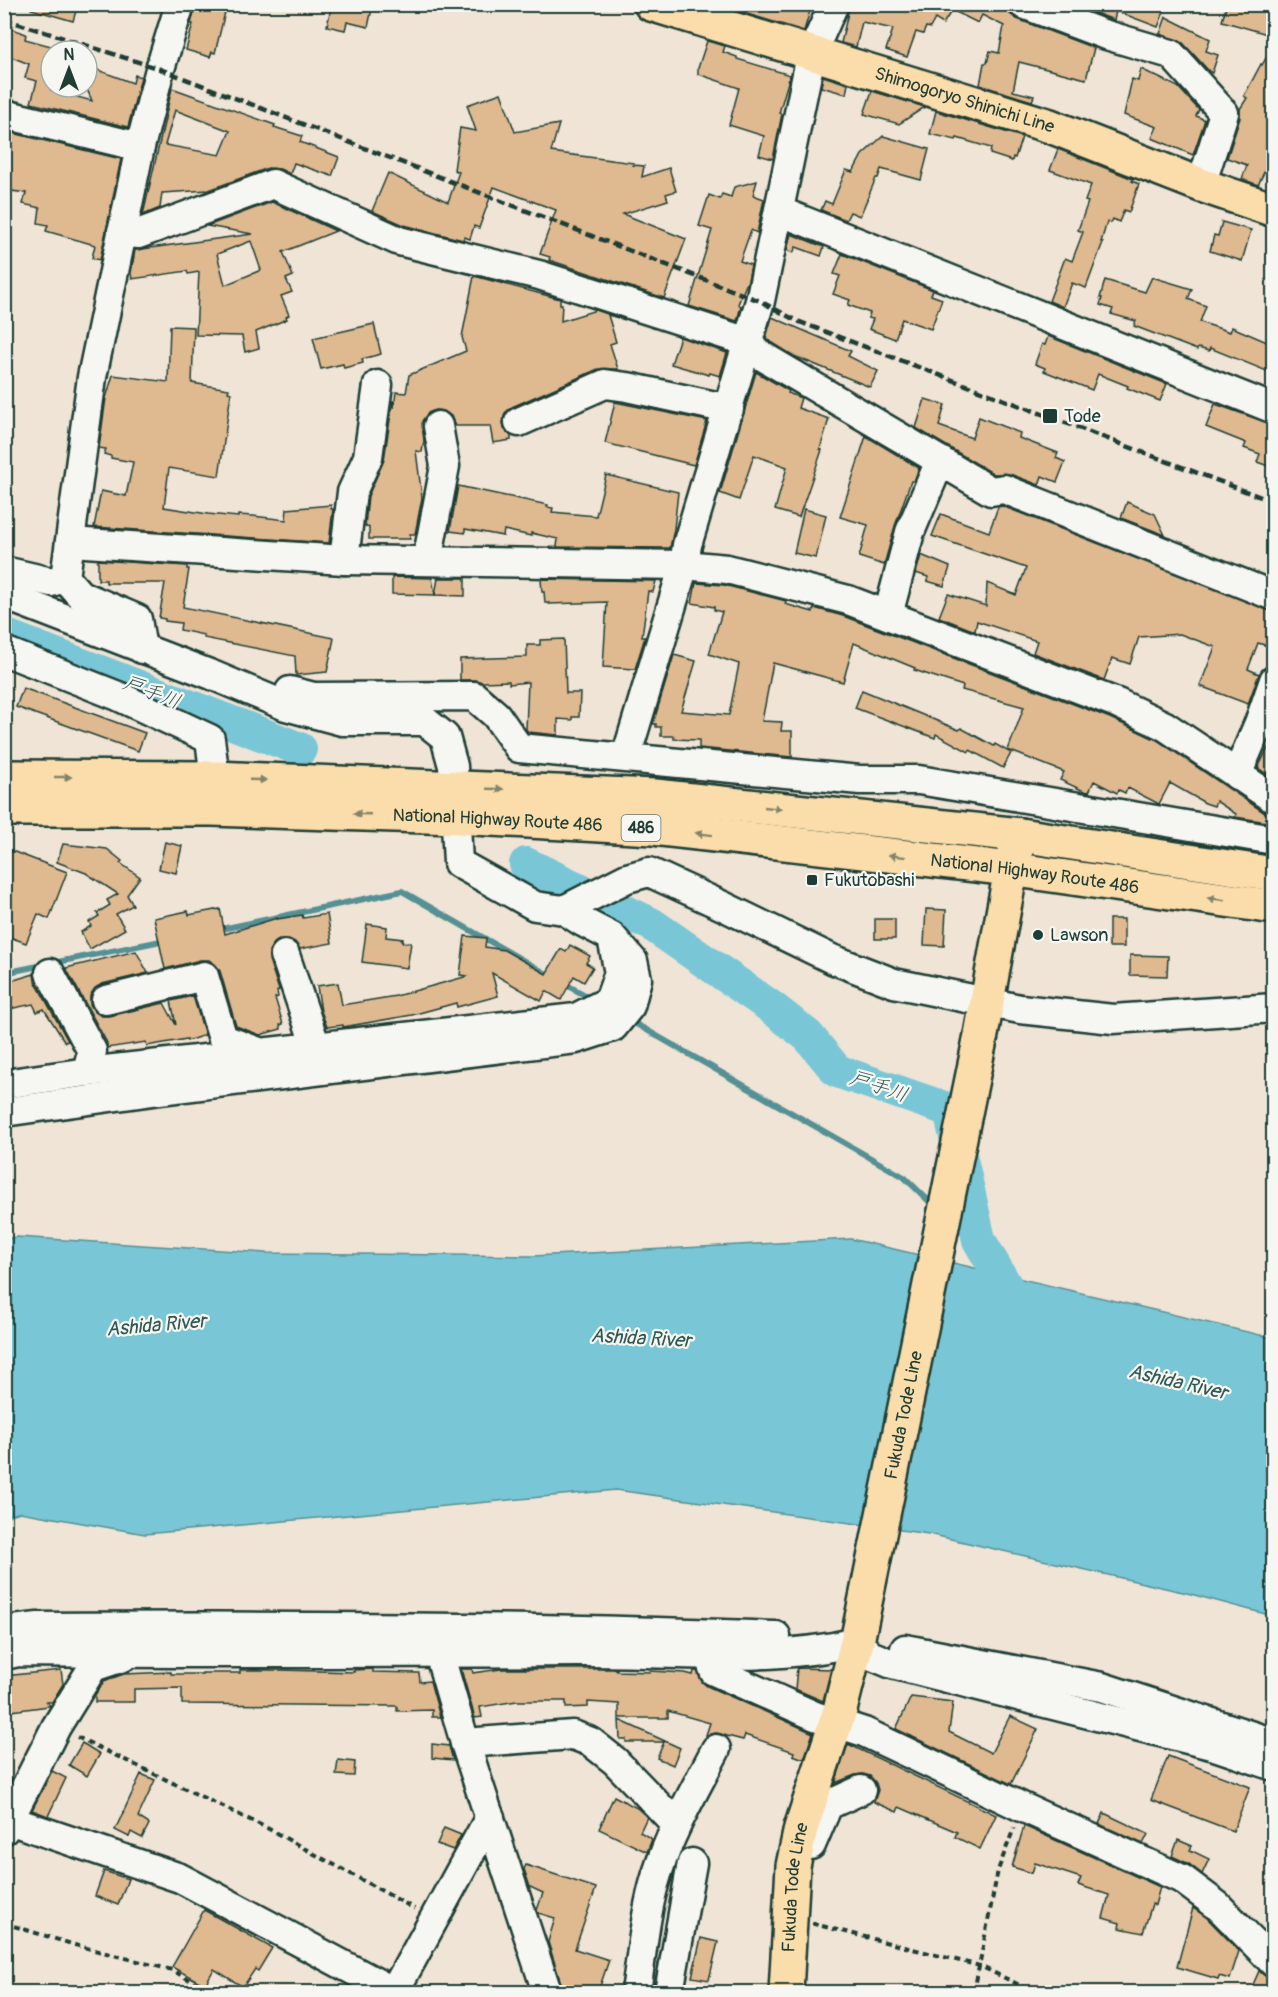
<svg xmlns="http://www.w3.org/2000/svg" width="1278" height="1997" font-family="Pangolin,'Klee One',sans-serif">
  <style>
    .water { fill: #79c7d6; stroke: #559095; stroke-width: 1.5 }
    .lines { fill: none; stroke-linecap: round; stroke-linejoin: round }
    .stream { stroke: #559095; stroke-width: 6 }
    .river { stroke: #79c7d6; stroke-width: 34 }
    .building { fill: #dfb990; stroke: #1f3d34; stroke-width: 1.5; fill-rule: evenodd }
    .minor-casing { stroke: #1f3d34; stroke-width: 33 }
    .major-casing { stroke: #1f3d34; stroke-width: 38 }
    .highway-casing { stroke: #1f3d34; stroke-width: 38 }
    .path { stroke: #1f3d34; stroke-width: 4; stroke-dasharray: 6 4.5; stroke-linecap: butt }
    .minor { stroke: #f6f6f2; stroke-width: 28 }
    .major { stroke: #fbddab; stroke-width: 33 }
    .highway { stroke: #fbddab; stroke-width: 33 }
    .rail { stroke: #1f3d34; stroke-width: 4.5; stroke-dasharray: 9 4.5; stroke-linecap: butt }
    .oneway { fill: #82856a }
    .poi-dot { fill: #1f3d34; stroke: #f6f6f2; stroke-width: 2 }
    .labels { text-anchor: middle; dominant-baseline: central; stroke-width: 4.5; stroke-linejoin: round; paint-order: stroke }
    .shield { fill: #f6f6f2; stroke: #60746d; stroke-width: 1.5 }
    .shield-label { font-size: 16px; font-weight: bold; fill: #1f3d34 }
    .street-label { font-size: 18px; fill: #1f3d34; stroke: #f6f6f2 }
    .poi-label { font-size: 18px; fill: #1f3d34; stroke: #f6f6f2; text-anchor: start }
    .water-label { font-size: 20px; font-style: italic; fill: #315954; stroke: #f6f6f2 }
  </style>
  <rect width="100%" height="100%" fill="#efe4d5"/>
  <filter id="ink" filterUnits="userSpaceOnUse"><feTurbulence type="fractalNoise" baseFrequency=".0167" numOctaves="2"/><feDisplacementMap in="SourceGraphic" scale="12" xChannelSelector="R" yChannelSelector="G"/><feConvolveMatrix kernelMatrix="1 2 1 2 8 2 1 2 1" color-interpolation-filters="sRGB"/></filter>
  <g filter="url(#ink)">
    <path class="water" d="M17 1237 266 1253 533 1256 851 1239 1273 1338V1616L1187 1593 929 1534 616 1490 145 1534 20 1512 5 1517 4 1239Z"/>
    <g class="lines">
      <g class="stream">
        <path d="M217 930 402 891 552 977"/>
        <path d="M4 973 166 940"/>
        <path d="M563 983 594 1000"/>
        <path d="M629 1020 904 1177 934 1206"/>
        <path d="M953 1223 972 1241 996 1279"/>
      </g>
      <g class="river">
        <path d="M4 635 300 749"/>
        <path d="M526 864 651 924 771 1007 808 1036 837 1071 950 1110 979 1240 1022 1314"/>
      </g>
    </g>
    <g class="building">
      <path d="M32 4H78L73 21 31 9Z"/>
      <path d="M196 4H227L215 53 212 52 210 57 186 50 193 24H191Z"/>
      <path d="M332 4H373L368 27 347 22 345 30 327 26Z"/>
      <path d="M747 4H812L804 31 744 13Z"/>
      <path d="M850 4H1007L1010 14 1017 19 1094 48 1086 79 1019 62 1013 91 1034 96 1032 101 980 85 984 63H987L990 51 999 53 1004 26 982 15 978 23 952 10 943 24 935 19 930 28 926 27 923 34 916 32 907 57 886 50 893 29 862 22 856 47 841 43Z"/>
      <path d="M1101 4H1167L1158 27 1116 11 1114 20 1079 7 1099 12Z"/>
      <path d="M1227 4H1252L1274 11V36L1222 21Z"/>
      <path d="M1166 17 1210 39 1206 51 1218 55 1212 73 1209 71 1183 43 1160 34Z"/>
      <path d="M4 26 26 34 25 39 51 46V90L92 101 87 89V66L133 83 135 75 141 77 128 127 31 103 37 81 25 78 29 64 4 54Z"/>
      <path d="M707 41 725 46 723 52 737 57V59L790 75 779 113 782 114 773 159 759 155 764 136 729 125 739 88 698 74V68Z"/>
      <path d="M1274 44V151L1258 185 1242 179 1247 165 1227 158 1240 118V109L1247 98 1244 96 1261 64 1262 65Z"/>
      <path d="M1141 69 1178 87 1199 110 1196 116 1205 120 1193 155 1152 138 1157 127 1124 115 1132 79 1138 81Z"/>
      <path d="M823 76 848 84 846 94 821 87Z"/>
      <path d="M172 88 275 125 274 127 302 136 300 142 339 157 332 176 294 163 290 174 280 169 268 168 209 190 162 193 160 208 143 215ZM175 110 230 131 220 155 165 145Z"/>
      <path d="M872 91 925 107 899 124 864 114Z"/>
      <path d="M501 93 515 132 559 124 551 152 634 163 633 165 644 166 642 177 669 168 676 191 666 194 668 200 623 214 686 239 664 298 549 260 550 257 540 254 556 210 494 187 479 228 474 226 470 239 464 237 463 240 404 225 372 211 388 173 448 202 459 172 454 170 460 128 476 131 467 105Z"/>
      <path d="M936 111 1022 137 1015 158 1013 157 1012 161 990 154 991 148 957 138 956 140 930 134Z"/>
      <path d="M4 131 121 159 100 260 92 258 95 245 46 231 48 225 38 223 40 208 23 204 26 193 4 190Z"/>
      <path d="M883 136 929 149 921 180 881 169 878 178H876L860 216 850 212 846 220 821 210 825 201 832 204 846 170 853 172 862 155Z"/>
      <path d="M1058 149 1133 179 1132 181 1139 184 1129 212 1124 210 1119 222 1113 219 1111 223 1107 222 1101 242H1103L1086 288 1072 283 1063 307 1049 301 1065 258 1072 261 1083 232 1078 230 1088 202 1085 201 1091 185 1050 170Z"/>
      <path d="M757 181 753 195 764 199 757 233 751 230 740 261 751 265 748 280 738 304 741 306 737 321 689 306 712 230 699 226 709 195 720 199 722 194 731 197 734 187Z"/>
      <path d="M272 202 336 231 283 252 293 276 286 279 292 292 281 296 289 315 286 317 287 319 256 332 259 348 245 352 242 336 196 335 199 272 188 274 187 271 132 279 131 273 135 250 253 234 207 226ZM251 241 261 270 225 285 217 254Z"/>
      <path d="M1222 222 1251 230 1242 261 1210 251 1214 235 1218 236Z"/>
      <path d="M791 234 824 247 821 256 796 247 793 253 787 250Z"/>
      <path d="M842 254 933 290 931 295 942 299 931 329 902 319 895 339 869 329 873 319 868 318 870 313 848 305 850 300 833 294 840 276 834 274Z"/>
      <path d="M474 276 560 299V304H562L561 321 596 310 625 320 608 315 616 342 610 344 618 369H598L512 407 505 413 503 421 504 429 511 436V440L493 443 490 426H455L451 416 444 411 436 410 428 413 422 421 424 441 422 452 416 451 422 498 415 534H410V539H369V527L365 526 368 496 384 460 393 400 394 408 396 392 406 393 409 375 466 351 462 337Z"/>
      <path d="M1152 277 1192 289 1188 299 1206 306 1200 322 1230 332 1232 327 1274 345V374L1210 348 1209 351 1198 348 1197 350 1134 326 1136 321 1111 314 1113 309 1100 305 1102 298H1100L1105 280 1145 292Z"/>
      <path d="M772 317 851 351 848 356 878 371 870 387 794 356 768 340 766 338Z"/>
      <path d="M374 324 381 354 362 359 363 363 344 368 343 364 321 369 313 338Z"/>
      <path d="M170 326 194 327 192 383 229 389 228 392 231 393 219 476 169 468 164 507 208 514 238 517V515L253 516 286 520 287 509 331 505V509H333L329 543 94 527 101 491 126 496 133 462 111 458V456L104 454 106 449 99 448 106 398 113 375 168 382Z"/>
      <path d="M1048 336 1167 384 1160 401 1127 388 1128 386 1098 374 1092 390 1044 371 1045 368 1035 364 1042 344 1045 345Z"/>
      <path d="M680 337 727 353 720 376 710 373 709 375 671 364Z"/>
      <path d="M756 372 789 391 788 393 801 398 798 408 829 419 820 449 822 450 799 517 775 510 787 467 754 455 739 500 720 493Z"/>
      <path d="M925 399 945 405 939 426 972 438 979 417 1020 433 1019 438 1058 453 1056 458 1065 462 1057 482 1042 476 1039 485 1010 474H994L916 428Z"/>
      <path d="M615 402 707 421 694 465 605 443Z"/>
      <path d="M1215 404 1274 425V468L1257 462 1260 454 1244 448 1246 443 1206 427Z"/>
      <path d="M866 436 919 468 914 481H911L895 526 884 565 859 557 868 525 840 517Z"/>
      <path d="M606 475 678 492 674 529 670 548 557 547 558 539 531 533V536L504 530 503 536 465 529V533L450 531 458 486 548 505 547 507 553 508 552 512 596 516Z"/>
      <path d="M1127 502 1155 514 1165 535 1121 518Z"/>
      <path d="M1002 506 1274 612V648L1258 643 1248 669 1259 674 1248 704 1200 686 1215 647 1180 634 1139 637 1130 664 1112 658 1104 680 1033 653 1037 641 977 621 975 631 939 617 948 594 986 606 987 583 1016 595 1026 568 932 536 941 514 989 532 998 507Z"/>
      <path d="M804 509 826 515 816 558 794 553Z"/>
      <path d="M921 555 950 567 944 586 927 581 928 577 916 573Z"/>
      <path d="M98 560 187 566V569H189L183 607 334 638 327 672 296 675 295 656 204 638V635L180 630 181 623 165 621V619L159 618 165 583H106V580H98Z"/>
      <path d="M392 577 432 578 435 595 392 594Z"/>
      <path d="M438 578H465V596L435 595Z"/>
      <path d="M541 579 656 581 653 592 648 591 642 637H645L635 669 603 667 607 602 549 604V603H545L544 592H542Z"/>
      <path d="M696 583 724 585 786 601 785 604 813 612 814 608 843 616 1110 718 1157 740 1265 813 1274 815V823L1235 817 1236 814 1216 801 1214 806 1205 803 1170 783 1159 804 1128 788 1125 793 1119 790 1117 793 1094 781 1089 792 1084 791 1060 780 1064 772 1008 750 1024 707 962 690 963 686 914 670 915 668 854 643 843 682 773 663 762 721 782 722 781 731H792V757L699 748V740L674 739V736H661V727H656V724H653L674 655 696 661 681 711 729 715 739 664 709 654 722 612 714 610V607L692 603Z"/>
      <path d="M564 639 566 693H580L579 717H572V720L558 719V735L528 732 526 729 528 682 509 684V681L482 682 474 680H460V659L527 657V645H540V640Z"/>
      <path d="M23 688 145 733 138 751 16 707Z"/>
      <path d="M862 690 959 730 961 728 994 746 995 744 1011 753 1003 768 970 750 969 752 936 734 935 738 855 708Z"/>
      <path d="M1274 736V768L1270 776 1258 768Z"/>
      <path d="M165 842 182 846 176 873 159 869Z"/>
      <path d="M63 844 107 849 122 861 120 863 140 877 127 895 133 905 116 914 125 929 90 949 81 932 91 926 89 922 99 916 97 913 110 905 107 900 118 894 86 873 57 862Z"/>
      <path d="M4 848 67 872 49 919 38 914 26 943 4 935Z"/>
      <path d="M220 909 225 934 277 918V919L302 915 303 918 327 914 332 943 300 949 295 942 289 939H280L273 944 269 951V960L279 990 277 991 278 997 275 998 283 1024 280 1025 281 1029 260 1035 236 1026 220 971 216 965 209 960H200L165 969 154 918 188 911 189 915Z"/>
      <path d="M926 909 946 910 944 946 924 945Z"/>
      <rect x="875" y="919" width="20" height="20"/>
      <rect x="1109" y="919" width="15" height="28"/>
      <path d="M367 924 387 927 386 937 403 939 402 942 411 943 407 968 362 962Z"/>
      <path d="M465 936 486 938 485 947 504 950 546 974 561 949 566 952 570 945 590 956 586 963 593 967 584 982 574 976 561 1000 546 991 541 1001 492 973 498 996 457 1007 456 1003 412 1015 343 1027V1025L327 1027 321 1011 317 986 338 983 342 1005 396 996 468 976 460 975Z"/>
      <path d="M136 951 148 973 102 984 95 988 90 996V1004L94 1011 101 1016H110L164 1003 176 1025 171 1001 193 996 205 1035 187 1041V1039L147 1046 146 1042 107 1048V1043L66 968Z"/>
      <path d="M1130 955 1168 956 1167 976 1130 975Z"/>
      <path d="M34 974 35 981 68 1041 65 1042 44 1009 37 1012 33 1004 4 1010V983Z"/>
      <path d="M797 1668 831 1669 823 1701 795 1689Z"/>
      <path d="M373 1669V1672L419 1673 420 1682 430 1681 440 1717H432V1710L397 1711V1706L182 1704V1688L134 1689V1702H95V1695L104 1681 124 1674 171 1672V1674H202V1673H240V1670H281L354 1672V1670Z"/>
      <path d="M461 1669H472L473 1673 501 1669H617V1671L650 1672V1671L685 1673 693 1675 694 1671H697L702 1682 707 1686 813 1733 804 1759 793 1755 794 1752 745 1735 743 1740 716 1733 706 1735 710 1723 668 1711V1718H619V1704L588 1702V1707L566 1708V1701H517L480 1707 482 1717 475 1718Z"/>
      <path d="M61 1670 63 1684 52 1702H46L50 1705 49 1706 4 1712V1676Z"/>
      <path d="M911 1697 953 1702 949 1732 991 1753 1010 1716 1038 1729 1011 1784 896 1729Z"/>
      <path d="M619 1720 680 1748 673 1765 657 1758 664 1742H626V1739H620Z"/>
      <path d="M82 1743 100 1754 87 1776 69 1765Z"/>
      <path d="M432 1744 449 1746 453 1760 432 1758Z"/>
      <path d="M848 1744 996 1815 980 1849 955 1837 957 1832 899 1807 897 1812 874 1802 878 1790 876 1783 870 1776 863 1774 855 1775 835 1783Z"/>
      <path d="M1168 1756 1250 1787 1233 1831 1151 1800Z"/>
      <path d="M338 1760 355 1762 354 1776 336 1775Z"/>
      <path d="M52 1771 66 1778 48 1816 32 1810Z"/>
      <path d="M141 1774 155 1780 138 1817 149 1824 142 1838 131 1832 129 1837 115 1830Z"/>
      <path d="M614 1796 637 1808 647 1817 640 1832 652 1839 647 1852 599 1829Z"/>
      <path d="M1104 1813 1148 1834 1143 1844 1099 1824Z"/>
      <path d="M1024 1826 1160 1887 1155 1905 1152 1904 1143 1933 1119 1928 1120 1923 1103 1918 1109 1895 1078 1885 1081 1878 1035 1863 1032 1873 1012 1867Z"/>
      <path d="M444 1828 461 1835 453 1850 437 1844Z"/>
      <path d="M1178 1840 1192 1846 1190 1850 1209 1859 1202 1874 1189 1864 1172 1856Z"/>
      <path d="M526 1865 596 1888 575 1949 609 1960 598 1992H591L561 1983 548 1942 555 1918 538 1913 537 1910 543 1893 530 1887 524 1869Z"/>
      <path d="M104 1871 128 1879 118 1905 95 1896Z"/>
      <path d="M1193 1908 1207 1918 1239 1951 1230 1979 1219 1976 1218 1979 1177 1967Z"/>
      <path d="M204 1910 272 1948 258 1971 255 1969 243 1987 214 1969 205 1985 172 1967Z"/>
      <path d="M701 1938 718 1942 709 1980 692 1977Z"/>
      <path d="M1259 1971 1269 1979H1274V1992H1262L1252 1987Z"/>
    </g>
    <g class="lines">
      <defs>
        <g id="minor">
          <path d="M1023 4 1103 34 1171 54 1224 113 1201 185"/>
          <path d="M4 114 140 147"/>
          <path d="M779 211 1274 409"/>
          <path d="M122 231 138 234 273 184 399 241 539 275 748 342 757 353 991 491 1004 489 1274 596"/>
          <path d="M519 422 605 384 627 387 729 409"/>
          <path d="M70 542 344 560 684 565 727 569 848 600 1117 703 1165 726 1274 799"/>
          <path d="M344 560 352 492 368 457 378 385"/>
          <path d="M427 561 445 466 438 426"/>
          <path d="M4 571 51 582 65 578"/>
          <path d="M4 595 212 675 286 706 342 721H425L445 737 453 766 458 863 535 906 564 910 627 878 649 872 723 906 832 959 894 983 1020 1009 1113 1019 1274 1008"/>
          <path d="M888 615 910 532 940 461"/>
          <path d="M142 649 137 619 80 595 65 578 92 377 140 147 160 69 180 4"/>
          <path d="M4 651 118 696 210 739 215 778"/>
          <path d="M290 691 314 697 474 696 496 715 519 748 860 780H919L1274 840"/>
          <path d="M626 757 684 565 687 545 760 301 811 55 834 4"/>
          <path d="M1237 775 1259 723 1274 680"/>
          <path d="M285 955 316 1047"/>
          <path d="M50 973 92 1051 87 1072"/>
          <path d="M106 1000 204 976 223 1039 256 1051"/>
          <path d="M4 1084 87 1072 576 1018 609 1001 619 973 613 943"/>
          <path d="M4 1112 153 1091 576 1039 613 1027 630 1006 637 979 633 961 612 937 581 921 564 910"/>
          <path d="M4 1631 38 1627C284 1626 530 1626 776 1636"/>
          <path d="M905 1649 1102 1687 1274 1743"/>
          <path d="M439 1653 465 1743 547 1992"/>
          <path d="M4 1655 18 1652C205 1654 391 1653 577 1652 671 1651 765 1664 857 1642L870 1655 892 1664 1215 1746 1274 1766"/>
          <path d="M709 1656 714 1671 815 1716 864 1732 1022 1807 1182 1879 1218 1906 1274 1963"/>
          <path d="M465 1743 573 1735 591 1742 615 1761 676 1824"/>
          <path d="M9 1820 180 1878 394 1992"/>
          <path d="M4 1830 56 1727 93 1667 123 1657"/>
          <path d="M798 1844 811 1845 828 1805 861 1790"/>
          <path d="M394 1992 490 1817"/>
          <path d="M636 1992C642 1953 645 1912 657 1874 671 1830 695 1790 716 1749"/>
          <path d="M669 1992 692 1863"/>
        </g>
        <g id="major">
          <path id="s1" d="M651 4 1050 126 1201 185 1274 210"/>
          <path id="s2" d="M786 1992 793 1866 801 1828 840 1710 857 1642 981 1035 1011 869 1020 835"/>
        </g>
        <g id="highway">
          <path d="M4 777 215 778 655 796 1020 835 1274 874"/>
          <path id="s3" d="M4 809H212L456 817 653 828 1011 869 1274 907"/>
        </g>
      </defs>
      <use href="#minor" class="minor-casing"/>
      <use href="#major" class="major-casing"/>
      <use href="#highway" class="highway-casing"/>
      <g class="path">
        <path d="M77 1737 267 1828 415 1909"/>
        <path d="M815 1922 814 1924 980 1966 1034 1992"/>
        <path d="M4 1923 75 1945 172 1970 211 1992"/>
        <path d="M974 1992 998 1870 1014 1828"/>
      </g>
      <use href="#minor" class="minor"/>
      <use href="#major" class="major"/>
      <use href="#highway" class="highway"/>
      <path class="rail" d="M4 19 160 69 760 301 797 321 1274 502"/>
    </g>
    <defs><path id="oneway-solid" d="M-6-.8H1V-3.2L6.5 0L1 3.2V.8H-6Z" transform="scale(1.5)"/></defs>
    <g class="oneway">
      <use href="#oneway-solid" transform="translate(63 777)"/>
      <use href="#oneway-solid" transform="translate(258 780) rotate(2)"/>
      <use href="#oneway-solid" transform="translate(495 789) rotate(2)"/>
      <use href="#oneway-solid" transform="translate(773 808) rotate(6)"/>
      <use href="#oneway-solid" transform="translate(362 814) rotate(-178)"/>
      <use href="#oneway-solid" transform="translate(704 834) rotate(-173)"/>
      <use href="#oneway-solid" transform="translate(897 856) rotate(-173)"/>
      <use href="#oneway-solid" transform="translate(1216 899) rotate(-172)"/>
    </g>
  </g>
  <g class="poi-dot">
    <rect x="1042" y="408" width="16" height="16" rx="3"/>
    <rect x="806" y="874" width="12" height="12" rx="3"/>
    <circle cx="1038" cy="935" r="6"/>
  </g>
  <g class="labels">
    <rect class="shield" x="621.5" y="815" width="39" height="26" rx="4.5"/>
    <g class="shield-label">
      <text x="641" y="828">486</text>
    </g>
    <g class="street-label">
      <text stroke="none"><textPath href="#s1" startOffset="328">Shimogoryo Shinichi Line</textPath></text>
      <text stroke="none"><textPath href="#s3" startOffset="494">National Highway Route 486</textPath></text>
      <text stroke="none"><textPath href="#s3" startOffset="1034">National Highway Route 486</textPath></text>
      <text stroke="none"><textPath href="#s2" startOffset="591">Fukuda Tode Line</textPath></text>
      <text stroke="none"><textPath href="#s2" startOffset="105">Fukuda Tode Line</textPath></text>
    </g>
    <g class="poi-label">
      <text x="1064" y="416">Tode</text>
      <text x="824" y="880">Fukutobashi</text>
      <text x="1050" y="935">Lawson</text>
    </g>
    <g class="water-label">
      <text transform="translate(152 692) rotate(21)">戸手川</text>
      <text transform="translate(879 1086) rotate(19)">戸手川</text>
      <text transform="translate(156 1325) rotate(-5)">Ashida River</text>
      <text transform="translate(641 1338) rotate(3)">Ashida River</text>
      <text transform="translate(1178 1382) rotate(13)">Ashida River</text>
    </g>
  </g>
  <rect width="1278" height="1997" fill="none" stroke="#f6f6f2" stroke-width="24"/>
  <rect x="12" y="12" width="1254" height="1973" fill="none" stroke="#1f3d34" stroke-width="2" filter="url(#ink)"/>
  <g transform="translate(69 69)"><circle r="28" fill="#f6f6f2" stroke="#a0aca6" stroke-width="1.5"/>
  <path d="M0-4.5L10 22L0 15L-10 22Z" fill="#1f3d34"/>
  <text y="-9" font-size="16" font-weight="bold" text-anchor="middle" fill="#1f3d34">N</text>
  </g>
</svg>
